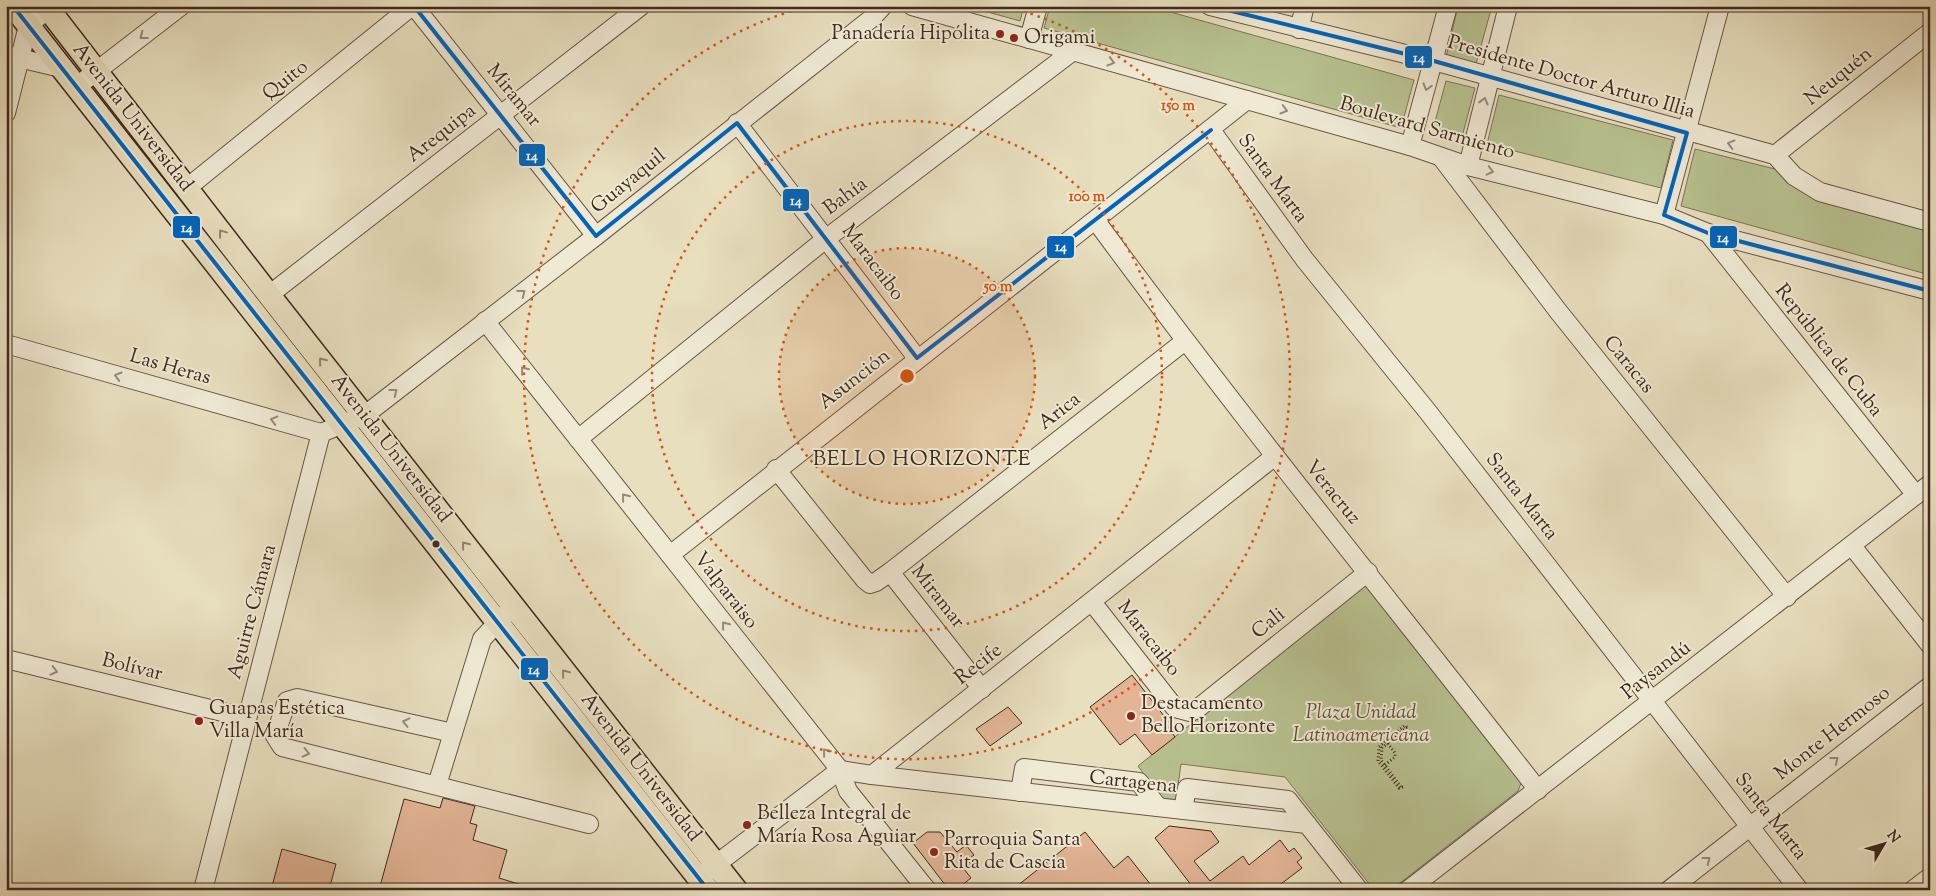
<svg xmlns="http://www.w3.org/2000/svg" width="1936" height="896" font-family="'Sorts Mill Goudy',serif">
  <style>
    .green { fill: #b8c190; stroke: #7c7557 }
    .building { fill: #e3b596; stroke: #3f291e }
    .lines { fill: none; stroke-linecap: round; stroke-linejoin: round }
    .minor-casing { stroke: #695646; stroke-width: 20 }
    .major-casing { stroke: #3f291e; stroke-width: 25 }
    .path { stroke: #3f291e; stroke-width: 3; stroke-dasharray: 1 2.5; stroke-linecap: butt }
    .minor { stroke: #f0ead5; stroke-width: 18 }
    .major { stroke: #e8dfbf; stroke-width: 22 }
    .bus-1-casing { stroke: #f0ead5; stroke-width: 8 }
    .bus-1 { stroke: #0065bd; stroke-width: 4 }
    .oneway { stroke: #988a7a }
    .oneway2 { stroke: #94846e }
    .ring { fill: none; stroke: #d7540e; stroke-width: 2.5; stroke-dasharray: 2.5 5 }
    .poi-dot { fill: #8f2418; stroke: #f0ead5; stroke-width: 2 }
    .bus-dot { fill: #3f291e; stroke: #f0ead5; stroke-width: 2 }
    .labels { text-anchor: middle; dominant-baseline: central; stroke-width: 4; stroke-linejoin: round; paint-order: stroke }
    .poi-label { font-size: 20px; fill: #3f291e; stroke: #f0ead5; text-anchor: start }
    .street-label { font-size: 20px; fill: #3f291e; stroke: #f0ead5 }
    .park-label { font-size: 20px; font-style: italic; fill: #5d4f3a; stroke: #f0ead5 }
    .neighbourhood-label { font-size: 21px; letter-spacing: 1px; fill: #3f291e; stroke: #f0ead5 }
    .centre { fill: #d7540e; stroke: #f0ead5; stroke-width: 2.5 }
    .ring-label { font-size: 15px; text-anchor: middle; font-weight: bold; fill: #d7540e; stroke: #f0ead5; stroke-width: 4; stroke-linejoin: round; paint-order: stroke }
    .line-badge { stroke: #f0ead5; stroke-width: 2 }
    .badge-label { font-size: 14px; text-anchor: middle; font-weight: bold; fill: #fff }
  </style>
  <rect width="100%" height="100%" fill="#e8dfbf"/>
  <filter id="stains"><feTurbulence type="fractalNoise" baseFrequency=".004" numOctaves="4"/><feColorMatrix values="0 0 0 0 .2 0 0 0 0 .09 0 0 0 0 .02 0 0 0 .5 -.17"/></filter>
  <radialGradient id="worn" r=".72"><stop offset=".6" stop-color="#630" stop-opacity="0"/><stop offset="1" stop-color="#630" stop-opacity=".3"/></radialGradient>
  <g class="green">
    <path d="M966 6H1024L1020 21Z"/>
    <path d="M1050 6H1149L1414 80 1401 128 1044 28Z"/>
    <path d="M1458 6H1492L1476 64 1446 57Z"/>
    <path d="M1446 81 1475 88 1462 137 1433 129Z"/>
    <path d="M1499 95 1673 140 1661 188 1487 144Z"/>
    <path d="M1695 149 1775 169 1789 178 1930 229V275L1681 206Z"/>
    <path d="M1365 586H1369L1521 783 1518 791 1391 890H1374L1285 777 1181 764 1176 800 1161 798 1138 766Z"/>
  </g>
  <g class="building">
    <path d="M1132 675 1171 725 1168 727 1175 737 1152 755 1135 734 1120 745 1090 707Z"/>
    <path d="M1008 707 1022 723 990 746 976 729Z"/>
    <path d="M443 798 475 806 470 823 477 825 473 840 507 850 499 878 525 886V890H379L404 799 440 808Z"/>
    <path d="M1169 826 1211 831 1219 842 1194 861 1210 881 1243 856 1249 865 1280 840 1289 852 1294 848 1302 858 1297 862 1302 868 1273 890H1195L1155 838Z"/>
    <path d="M927 832H940L957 852 966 845 974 855 967 860 971 864 964 869 971 878 956 890H949L913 843Z"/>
    <path d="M1085 832 1114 868 1128 856 1155 890H1012Z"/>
    <path d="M282 849 336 864 329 890H271Z"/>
  </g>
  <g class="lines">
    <defs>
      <g id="minor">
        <path d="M414 6 596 236"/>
        <path d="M912 6 1410 146 1468 166 1664 215 1708 233 1930 291"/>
        <path d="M1210 6 1434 61 1775 155 1794 176 1820 192 1930 222"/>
        <path d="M1299 29 1305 6"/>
        <path d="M1029 39 1038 6"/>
        <path d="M6 55 61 68"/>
        <path d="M76 87 181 6"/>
        <path d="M6 113 28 26 48 9"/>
        <path d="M737 123 917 358"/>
        <path d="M1211 130 1305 260 1428 412 1799 890"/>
        <path d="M1410 146 1448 6"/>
        <path d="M1775 155 1930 32"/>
        <path d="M1441 157 1558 311 1787 597"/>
        <path d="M1468 166 1508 6"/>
        <path d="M187 188 412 6"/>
        <path d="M1664 215 1720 6"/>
        <path d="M1096 221C1238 414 1390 600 1538 790"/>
        <path d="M1708 233 1916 495"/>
        <path d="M269 295 641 6"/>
        <path d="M485 321 840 770 848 791 927 890"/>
        <path d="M6 344 321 433"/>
        <path d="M321 433 365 415 596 236 872 18 883 6"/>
        <path d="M578 439 827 238 1073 51"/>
        <path d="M776 469 864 579 870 584 876 582 890 572 982 689"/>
        <path d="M1852 546 1930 645"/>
        <path d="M670 555 1247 100"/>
        <path d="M890 572 1185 341"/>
        <path d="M1092 602 1175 708 1190 712 1197 709 1368 572"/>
        <path d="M6 659 247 718"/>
        <path d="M453 733 297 698 287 701 275 736 282 747 589 824"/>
        <path d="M872 775 1307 824 1359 890"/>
        <path d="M437 785 482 639 506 614"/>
        <path d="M1020 792 1024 768 1139 782 1158 807"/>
        <path d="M1183 810 1187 788 1288 800 1307 824"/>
        <path d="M706 872 840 770 872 775 1275 456"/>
        <path d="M203 890 321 433"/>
        <path d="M1408 890 1930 484"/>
        <path d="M1669 890 1930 686"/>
        <path d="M1913 890 1930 877"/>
      </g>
      <g id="major">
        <path d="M13 6 708 890"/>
        <path d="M46 6 269 295 736 890"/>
      </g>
    </defs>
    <use href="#minor" class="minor-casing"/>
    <use href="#major" class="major-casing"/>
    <g class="path">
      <path d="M1385 765 1395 757V753L1386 741"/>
      <path d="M1401 787 1381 760 1382 748 1407 727"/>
      <path d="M1403 787 1399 788 1378 761 1379 747 1404 726 1409 728"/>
    </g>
    <use href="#minor" class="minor"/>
    <use href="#major" class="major"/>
    <defs>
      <g id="bus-1">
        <path d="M13 6 708 890"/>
        <path d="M414 6 596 236 737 123 917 358 1211 130"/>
        <path d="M1211 6 1434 61 1687 133 1664 215 1708 233 1930 291"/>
      </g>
    </defs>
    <use href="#bus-1" class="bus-1-casing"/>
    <use href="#bus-1" class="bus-1"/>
  </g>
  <defs><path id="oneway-chevron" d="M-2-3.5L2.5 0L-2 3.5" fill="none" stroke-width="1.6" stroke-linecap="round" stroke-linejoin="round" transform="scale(1.25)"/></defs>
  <g class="oneway">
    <use href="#oneway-chevron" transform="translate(143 36) rotate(143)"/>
    <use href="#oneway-chevron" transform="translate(1111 62) rotate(16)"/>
    <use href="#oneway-chevron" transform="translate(1427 87) rotate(106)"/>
    <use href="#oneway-chevron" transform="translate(1484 101) rotate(-76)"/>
    <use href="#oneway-chevron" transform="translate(1284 110) rotate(16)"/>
    <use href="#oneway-chevron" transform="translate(1731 144) rotate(-165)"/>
    <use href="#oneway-chevron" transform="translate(1490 171) rotate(14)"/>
    <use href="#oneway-chevron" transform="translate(522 293) rotate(-38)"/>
    <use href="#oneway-chevron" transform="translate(524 370) rotate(-129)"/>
    <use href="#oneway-chevron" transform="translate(118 376) rotate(-164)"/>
    <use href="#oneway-chevron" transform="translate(394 392) rotate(-38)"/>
    <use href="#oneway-chevron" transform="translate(274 420) rotate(-164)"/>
    <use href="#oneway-chevron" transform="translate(625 497) rotate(-128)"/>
    <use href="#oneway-chevron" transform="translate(725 625) rotate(-128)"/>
    <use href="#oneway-chevron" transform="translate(54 671) rotate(14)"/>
    <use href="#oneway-chevron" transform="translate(406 722) rotate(-167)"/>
    <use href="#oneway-chevron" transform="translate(826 752) rotate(-128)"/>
    <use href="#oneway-chevron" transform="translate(306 753) rotate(14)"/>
    <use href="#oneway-chevron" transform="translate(1835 760) rotate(-38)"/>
    <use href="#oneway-chevron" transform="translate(1707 860) rotate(-38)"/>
  </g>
  <g class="oneway2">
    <use href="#oneway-chevron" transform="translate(222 233) rotate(-127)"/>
    <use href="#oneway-chevron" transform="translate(322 361) rotate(-129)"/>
    <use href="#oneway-chevron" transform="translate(465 545) rotate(-128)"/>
    <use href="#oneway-chevron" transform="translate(565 673) rotate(-128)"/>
  </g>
  <circle cx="907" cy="376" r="128" fill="#d7540e" fill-opacity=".12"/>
  <g class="ring">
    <circle cx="907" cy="376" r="128"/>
    <circle cx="907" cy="376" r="255"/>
    <path d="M1009 7A383 383 0 1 1 805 7"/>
  </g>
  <g class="poi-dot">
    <circle cx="1000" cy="34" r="5"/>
    <circle cx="1014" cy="38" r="5"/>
    <circle cx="1131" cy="716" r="5"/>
    <circle cx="199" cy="721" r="5"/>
    <circle cx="747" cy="825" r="5"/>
    <circle cx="934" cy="852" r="5"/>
  </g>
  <circle class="bus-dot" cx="436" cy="544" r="4.5"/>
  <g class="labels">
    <g class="poi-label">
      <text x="990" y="34" text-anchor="end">Panadería Hipólita</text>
      <text x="1024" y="38">Origami</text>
      <text x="1141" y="704">Destacamento<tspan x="1141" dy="23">Bello Horizonte</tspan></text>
      <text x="209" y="709">Guapas Estética<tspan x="209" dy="23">Villa María</tspan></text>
      <text x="757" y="814">Belleza Integral de<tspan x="757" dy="23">María Rosa Aguiar</tspan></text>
      <text x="944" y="840">Parroquia Santa<tspan x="944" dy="23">Rita de Cascia</tspan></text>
    </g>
    <g class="street-label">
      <text transform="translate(1839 77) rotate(-39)">Neuquén</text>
      <text transform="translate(1571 78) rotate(16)">Presidente Doctor Arturo Illia</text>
      <text transform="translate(286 81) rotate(-39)">Quito</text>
      <text transform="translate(513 96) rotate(51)">Miramar</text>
      <text transform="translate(132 118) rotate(52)">Avenida Universidad</text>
      <text transform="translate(1427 129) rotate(16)">Boulevard Sarmiento</text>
      <text transform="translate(442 134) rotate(-38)">Arequipa</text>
      <text transform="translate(1272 179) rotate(54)">Santa Marta</text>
      <text transform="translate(629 182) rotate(-39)">Guayaquil</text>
      <text transform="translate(846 197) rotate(-37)">Bahía</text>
      <text transform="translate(872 263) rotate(53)">Maracaibo</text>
      <text transform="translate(1828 351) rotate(52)">República de Cuba</text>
      <text transform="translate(1628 365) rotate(51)">Caracas</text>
      <text transform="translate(170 368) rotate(16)">Las Heras</text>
      <text transform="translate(855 380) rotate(-38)">Asunción</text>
      <text transform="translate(1060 412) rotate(-38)">Arica</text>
      <text transform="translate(390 449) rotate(52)">Avenida Universidad</text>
      <text transform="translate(1332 493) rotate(51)">Veracruz</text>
      <text transform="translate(1521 497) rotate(52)">Santa Marta</text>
      <text transform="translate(725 591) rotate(52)">Valparaiso</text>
      <text transform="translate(937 597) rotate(52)">Miramar</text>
      <text transform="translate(253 612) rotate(-75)">Aguirre Cámara</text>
      <text transform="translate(1269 624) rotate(-39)">Cali</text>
      <text transform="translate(1148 639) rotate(52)">Maracaibo</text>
      <text transform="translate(979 665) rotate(-38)">Recife</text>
      <text transform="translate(132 668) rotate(14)">Bolívar</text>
      <text transform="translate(1657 671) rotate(-38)">Paysandú</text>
      <text transform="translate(1833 734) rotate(-38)">Monte Hermoso</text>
      <text transform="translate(640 768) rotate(52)">Avenida Universidad</text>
      <text transform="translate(1133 783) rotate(6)">Cartagena</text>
      <text transform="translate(1770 817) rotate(52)">Santa Marta</text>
    </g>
    <g class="park-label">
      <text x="1361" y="713">Plaza Unidad<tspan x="1361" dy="23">Latinoamericana</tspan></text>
    </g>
    <g class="neighbourhood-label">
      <text x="922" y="460">BELLO HORIZONTE</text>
    </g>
  </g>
  <circle cx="907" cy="376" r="8" class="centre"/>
  <g class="ring-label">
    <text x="1178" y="110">150 m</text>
    <text x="1087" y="201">100 m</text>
    <text x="998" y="291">50 m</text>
  </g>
  <g class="line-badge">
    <rect x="1404" y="45" width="29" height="24" rx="5" fill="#0065bd"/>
    <rect x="518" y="143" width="28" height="24" rx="5" fill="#0065bd"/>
    <rect x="782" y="188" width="28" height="24" rx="5" fill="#0065bd"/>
    <rect x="172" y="215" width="29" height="24" rx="5" fill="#0065bd"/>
    <rect x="1709" y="225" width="29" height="24" rx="5" fill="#0065bd"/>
    <rect x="1046" y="235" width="29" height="24" rx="5" fill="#0065bd"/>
    <rect x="520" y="657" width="29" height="24" rx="5" fill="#0065bd"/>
  </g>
  <g class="badge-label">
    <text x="1419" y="62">14</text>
    <text x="532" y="160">14</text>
    <text x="796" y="205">14</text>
    <text x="187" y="232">14</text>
    <text x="1723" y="242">14</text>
    <text x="1061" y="251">14</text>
    <text x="534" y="674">14</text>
  </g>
  <rect width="1936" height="896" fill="none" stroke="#e8dfbf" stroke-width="25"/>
  <rect x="8" y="8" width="1921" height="881" fill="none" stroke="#3f291e" stroke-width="2.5"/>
  <rect x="12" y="12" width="1911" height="871" fill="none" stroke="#3f291e"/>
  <g transform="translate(1884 844) rotate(52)" stroke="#f0ead5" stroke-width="4" paint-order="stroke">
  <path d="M0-4L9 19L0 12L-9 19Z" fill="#3f291e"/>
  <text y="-8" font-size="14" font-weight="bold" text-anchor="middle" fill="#3f291e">N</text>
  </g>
  <rect width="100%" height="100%" filter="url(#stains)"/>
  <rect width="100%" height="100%" fill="url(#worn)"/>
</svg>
